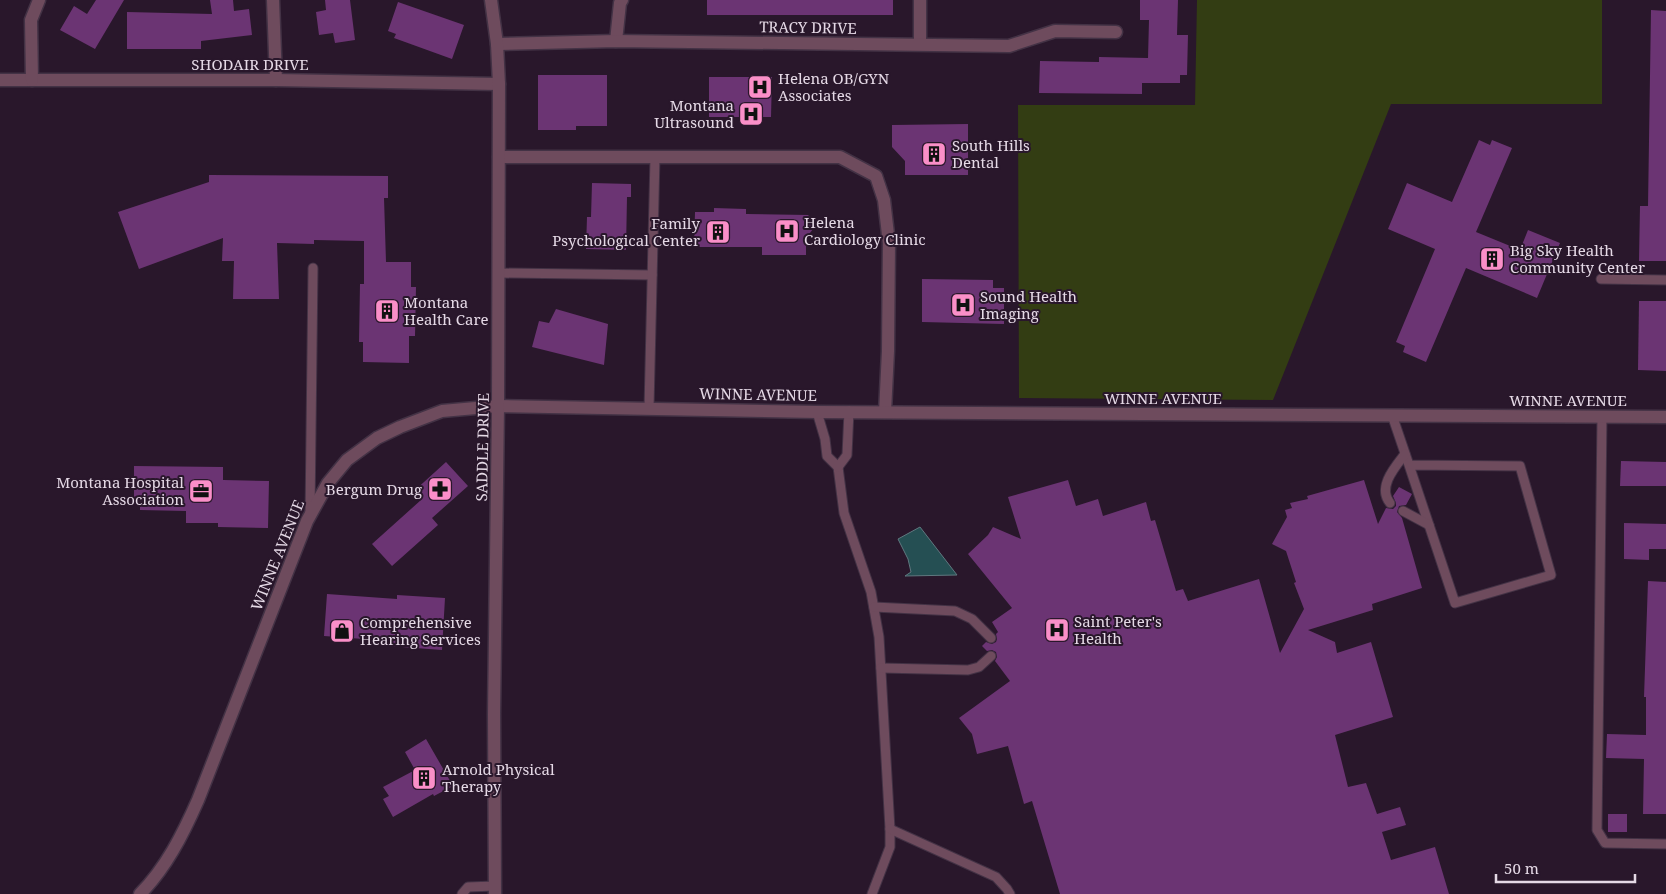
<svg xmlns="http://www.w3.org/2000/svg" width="1666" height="894" font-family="'Noto Serif',serif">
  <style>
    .green { fill: #333d13 }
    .water { fill: #254f53; stroke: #5f787f }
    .building { fill: #6b3473 }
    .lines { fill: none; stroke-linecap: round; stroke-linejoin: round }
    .service-casing { stroke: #433245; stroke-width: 11 }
    .minor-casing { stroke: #433245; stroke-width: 15 }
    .tertiary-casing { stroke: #433245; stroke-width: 15 }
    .service { stroke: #6e4b5d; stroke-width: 9 }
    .minor { stroke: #6e4b5d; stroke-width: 12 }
    .tertiary { stroke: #6e4b5d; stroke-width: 12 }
    .labels { text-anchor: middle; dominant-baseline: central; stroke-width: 4; stroke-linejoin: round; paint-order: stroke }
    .street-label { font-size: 15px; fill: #e5d9e6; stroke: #29172b }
    .poi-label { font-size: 15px; fill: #e5d9e6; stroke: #29172b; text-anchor: start }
  </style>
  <rect width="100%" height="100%" fill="#29172b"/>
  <path class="green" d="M1197 0H1602V104H1391L1273 400 1019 398 1018 105H1195Z"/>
  <path class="water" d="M920 527 957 575 905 576 911 572 908 559 898 539Z"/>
  <g class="building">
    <path d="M96 0H124L95 49 60 30 74 6 87 14Z"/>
    <path d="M210 0H233L234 11 249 9 252 35 201 41V49H127V12L212 14Z"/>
    <path d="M325 0H350L355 40 335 43 333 33 319 35 316 12 326 10Z"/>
    <rect x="707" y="0" width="186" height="15"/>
    <path d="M1140 0H1178L1177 35H1188L1187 75H1180V83H1142V94L1039 93 1040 61 1099 62V57L1148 58 1149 20H1140Z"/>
    <path d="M398 2 464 25 452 59 394 38 396 34 388 31Z"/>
    <path d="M1651 10 1666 11V261H1639L1640 206H1648Z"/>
    <path d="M538 75H607V126H576V130H538Z"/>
    <path d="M709 77H772L771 117H709Z"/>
    <path d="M968 124V175H905V161L892 147V125Z"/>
    <path d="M1479 140 1490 145 1492 140 1512 148 1476 232 1520 250 1528 230 1560 243 1537 298 1466 268 1426 362 1403 352 1405 346 1396 342 1435 249 1388 229 1407 183 1452 202Z"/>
    <path d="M209 175 388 176V198H384L386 262H411V287H416L415 336H409V363L363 362V342H359L360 284H364V241L314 240V244L277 243 279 299H233L234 261H222L223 238 139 269 118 212 209 182Z"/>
    <path d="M592 183 631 184V197H627L626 250 586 249 587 217H591Z"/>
    <path d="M714 208 746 209V214L808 215 817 224 806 238V255H762V247H694L695 212H714Z"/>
    <path d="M922 279 993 280V288H1004V324L922 322Z"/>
    <path d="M1639 301H1666V371L1638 370Z"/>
    <path d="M556 309 608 324 604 365 532 347 539 321 549 323Z"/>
    <path d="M1621 461 1666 462V486H1620Z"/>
    <path d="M446 462 468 486 432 518 438 525 392 566 372 544 421 500 413 492Z"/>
    <path d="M134 466 223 467V480L269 481 268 528 218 527V523H186V511L140 510V501H134Z"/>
    <path d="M1068 480 1076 506 1098 499 1103 516 1146 502 1151 521 1155 520 1176 591 1183 589 1188 601 1259 579 1280 653 1304 609 1294 583 1296 582 1286 551 1272 544 1287 517 1285 510 1292 508 1290 503 1308 499 1307 496 1364 480 1378 524 1386 508 1393 509 1396 506V503L1393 496 1399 487 1412 494 1406 505 1399 506 1397 512 1402 518 1422 588 1372 604 1373 610 1308 630 1335 642 1337 653 1371 642 1393 717 1335 735 1348 787 1366 783 1377 814 1400 807 1406 825 1382 832 1391 860 1435 847 1449 894H1060L1032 801 1024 804 1008 746 977 754 972 734 959 718 1010 681 995 661 997 657 996 652 992 650 987 651 982 646 986 642 992 644 996 642 997 639 996 634 998 632 992 622 1012 608 968 554 988 535 993 527 1021 539 1008 497Z"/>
    <path d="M1624 523 1666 524V549H1649V560L1624 559Z"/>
    <path d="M1648 581 1666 582V814H1643L1644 759 1606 758 1607 734 1646 735V697H1644Z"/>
    <path d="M327 594 397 599V595L445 598 442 650 389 646 390 641 324 636Z"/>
    <path d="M426 739 453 786 434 796 433 794 393 817 383 799 389 796 383 787 415 770 405 752Z"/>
    <rect x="1608" y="814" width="19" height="18"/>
  </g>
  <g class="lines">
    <defs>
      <g id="service">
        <path d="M499 273 652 275"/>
        <path d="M1601 279 1666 280"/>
        <path d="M649 408 655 157"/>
        <path d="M817 412 825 439 827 456 838 467 844 513 871 592 879 637 890 829V847L872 894"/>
        <path d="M1392 415 1409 465 1455 603 1551 575 1520 466 1409 465"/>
        <path d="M1602 416 1597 830 1605 843 1666 844"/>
        <path d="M838 467 847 455 849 411"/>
        <path d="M1390 503C1377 487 1395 467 1405 454"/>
        <path d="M1403 511 1429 525"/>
        <path d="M310 514 313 268"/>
        <path d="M874 607 955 611 972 619 991 638"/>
        <path d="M881 668 968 670 979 667 991 656"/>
        <path d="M890 829 996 877 1007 889 1010 894"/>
        <path d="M462 894 468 887 495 886"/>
      </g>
      <g id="minor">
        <path d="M273 0 276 80"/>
        <path d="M920 0V44"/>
        <path d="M616 41 620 3 622 0"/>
        <path d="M497 44 616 41 1009 46 1055 31 1116 32"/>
        <path d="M0 80H276L499 84"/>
        <path d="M32 80 31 20 39 0"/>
        <path d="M499 157H840L876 176 884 200 889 243 888 351 885 412"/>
        <path d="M140 894C166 868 183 834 198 800L307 521 328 483 347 460 377 438 400 427 442 411 498 406 817 412 1666 417"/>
      </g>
      <path id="tertiary" d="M491 0 497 44 499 84 498 406 494 714 495 894"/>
    </defs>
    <use href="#service" class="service-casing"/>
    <use href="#minor" class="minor-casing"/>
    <use href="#tertiary" class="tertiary-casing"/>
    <use href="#service" class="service"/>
    <use href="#minor" class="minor"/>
    <use href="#tertiary" class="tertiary"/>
  </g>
  <defs>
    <symbol id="hospital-square" viewBox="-11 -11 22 22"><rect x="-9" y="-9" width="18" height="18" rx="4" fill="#fa8fc8" stroke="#29172b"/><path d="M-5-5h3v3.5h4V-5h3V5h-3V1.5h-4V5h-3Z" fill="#111"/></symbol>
    <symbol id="building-square" viewBox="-11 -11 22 22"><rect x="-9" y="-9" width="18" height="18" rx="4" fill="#fa8fc8" stroke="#29172b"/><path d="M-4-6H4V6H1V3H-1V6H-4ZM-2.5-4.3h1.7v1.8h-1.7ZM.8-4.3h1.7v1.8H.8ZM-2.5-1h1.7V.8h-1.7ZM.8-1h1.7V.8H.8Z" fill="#111"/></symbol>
    <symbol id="pharmacy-square" viewBox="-11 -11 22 22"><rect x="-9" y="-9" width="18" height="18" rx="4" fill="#fa8fc8" stroke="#29172b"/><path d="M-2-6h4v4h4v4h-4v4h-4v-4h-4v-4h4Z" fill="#111"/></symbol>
    <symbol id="office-square" viewBox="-11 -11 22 22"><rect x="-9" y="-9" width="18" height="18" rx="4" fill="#fa8fc8" stroke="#29172b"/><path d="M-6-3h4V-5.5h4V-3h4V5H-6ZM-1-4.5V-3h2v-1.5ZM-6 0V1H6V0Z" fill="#111"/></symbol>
    <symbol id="shop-square" viewBox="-11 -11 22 22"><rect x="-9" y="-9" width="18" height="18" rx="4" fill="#fa8fc8" stroke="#29172b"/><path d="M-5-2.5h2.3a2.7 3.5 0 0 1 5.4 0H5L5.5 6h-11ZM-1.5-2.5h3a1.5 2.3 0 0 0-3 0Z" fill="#111"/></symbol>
  </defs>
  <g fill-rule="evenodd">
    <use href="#hospital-square" x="746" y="73" width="28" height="28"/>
    <use href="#hospital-square" x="737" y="100" width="28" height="28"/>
    <use href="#building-square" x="920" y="140" width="28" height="28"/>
    <use href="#hospital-square" x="773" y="217" width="28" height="28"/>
    <use href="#building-square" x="704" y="218" width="28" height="28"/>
    <use href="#building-square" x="1478" y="245" width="28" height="28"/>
    <use href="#hospital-square" x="949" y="291" width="28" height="28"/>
    <use href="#building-square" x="373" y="297" width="28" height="28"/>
    <use href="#pharmacy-square" x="426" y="475" width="28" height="28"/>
    <use href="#office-square" x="187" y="477" width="28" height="28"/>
    <use href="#hospital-square" x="1043" y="616" width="28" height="28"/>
    <use href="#shop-square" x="328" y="617" width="28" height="28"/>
    <use href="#building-square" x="410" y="764" width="28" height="28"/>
  </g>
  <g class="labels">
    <g class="street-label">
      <text transform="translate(808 27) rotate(1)">TRACY DRIVE</text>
      <text x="250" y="64">SHODAIR DRIVE</text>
      <text transform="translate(758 394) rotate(1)">WINNE AVENUE</text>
      <text x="1163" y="398">WINNE AVENUE</text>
      <text x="1568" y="400">WINNE AVENUE</text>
      <text transform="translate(482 447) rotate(-89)">SADDLE DRIVE</text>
      <text transform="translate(277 555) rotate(-68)">WINNE AVENUE</text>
    </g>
    <g class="poi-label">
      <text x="778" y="78">Helena OB/GYN<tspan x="778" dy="17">Associates</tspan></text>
      <text x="734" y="105" text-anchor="end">Montana<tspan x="734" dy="17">Ultrasound</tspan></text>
      <text x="952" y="145">South Hills<tspan x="952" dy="17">Dental</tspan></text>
      <text x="804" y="222">Helena<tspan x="804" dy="17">Cardiology Clinic</tspan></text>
      <text x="700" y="223" text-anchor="end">Family<tspan x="700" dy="17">Psychological Center</tspan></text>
      <text x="1510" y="250">Big Sky Health<tspan x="1510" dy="17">Community Center</tspan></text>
      <text x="980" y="296">Sound Health<tspan x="980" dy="17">Imaging</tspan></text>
      <text x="404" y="302">Montana<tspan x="404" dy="17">Health Care</tspan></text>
      <text x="184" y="482" text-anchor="end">Montana Hospital<tspan x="184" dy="17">Association</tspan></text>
      <text x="422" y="489" text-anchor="end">Bergum Drug</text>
      <text x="1074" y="621">Saint Peter's<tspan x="1074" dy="17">Health</tspan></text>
      <text x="360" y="622">Comprehensive<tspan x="360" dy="17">Hearing Services</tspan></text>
      <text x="442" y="769">Arnold Physical<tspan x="442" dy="17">Therapy</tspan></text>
    </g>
  </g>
  <path d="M1496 874v8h139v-8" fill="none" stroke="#e5d9e6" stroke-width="2.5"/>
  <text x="1504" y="874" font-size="15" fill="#e5d9e6" stroke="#29172b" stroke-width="4" paint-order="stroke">50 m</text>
</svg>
